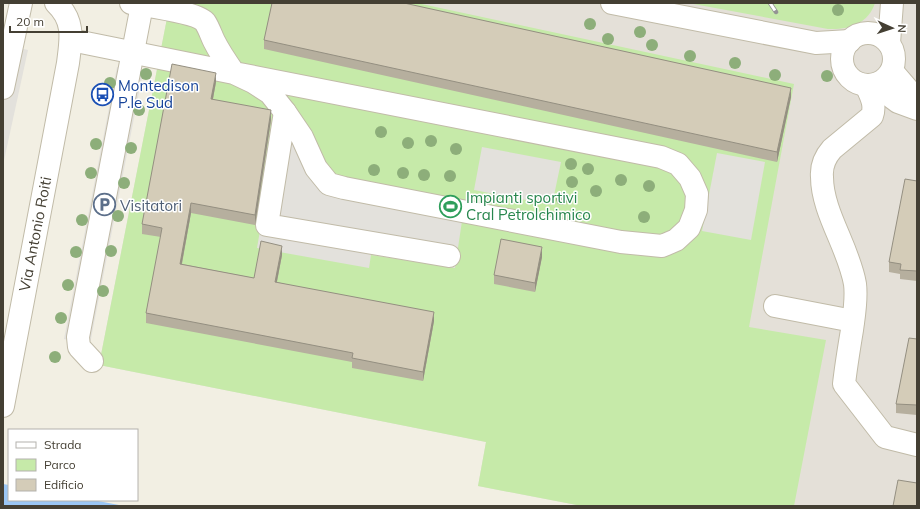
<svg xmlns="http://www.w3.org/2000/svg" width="920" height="509" font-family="Mulish,sans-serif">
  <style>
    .industrial { fill: #e4e0d8 }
    .green { fill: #c6eaa9 }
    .parking { fill: #e3e1dc }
    .water { fill: #9bc6f4 }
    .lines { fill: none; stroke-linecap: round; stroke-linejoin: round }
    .minor-casing { stroke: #c1bba8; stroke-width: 24 }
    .minor { stroke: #fff; stroke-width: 22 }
    .rail-casing { stroke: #949494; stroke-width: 4.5 }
    .rail { stroke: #fff; stroke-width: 3; stroke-dasharray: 9; stroke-linecap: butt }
    .tree { fill: #8dae7a }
    .wall { fill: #b6af9e }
    .shaded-wall { fill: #948f81 }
    .building { fill: #d4ccb8; stroke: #948f81 }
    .labels { text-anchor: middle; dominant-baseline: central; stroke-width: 3; stroke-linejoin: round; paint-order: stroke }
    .transit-label { font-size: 15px; fill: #164399; stroke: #fff; text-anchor: start }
    .leisure-label { font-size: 15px; fill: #27864d; stroke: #fff; text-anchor: start }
    .service-label { font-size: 15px; fill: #4e5e75; stroke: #fff; text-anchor: start }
    .street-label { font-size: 15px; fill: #443f33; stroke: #fff }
  </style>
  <rect width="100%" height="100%" fill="#f2efe3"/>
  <path class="industrial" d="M170 3H917V506H582L478 486 486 442 99 365Z"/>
  <g class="green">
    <path d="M170 3H417L794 84 749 327 826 340 794 506H582L478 486 486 442 99 365Z"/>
    <path d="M688 3H875C868 24 849 30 828 29Z"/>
  </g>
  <g class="parking">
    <path d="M3 44 28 50 3 165Z"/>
    <path d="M117 67 143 72 90 344 64 339Z"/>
    <path d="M279 120 307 168 462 221 455 268 371 255 369 268 257 248Z"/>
    <path d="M482 147 561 162 552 205 474 190Z"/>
    <path d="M717 153 765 162 751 240 702 231Z"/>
  </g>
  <path class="water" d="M3 484 9 485V500H93L124 506H3Z"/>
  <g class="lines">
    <defs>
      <g id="minor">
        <path d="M612 3 816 43 850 41"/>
        <circle cx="868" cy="59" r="26"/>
        <path d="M71 40 234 73 253 82 270 93 285 112 302 137 316 168 329 184 344 188 621 242 662 246 676 240 689 228 696 210 697 194 690 178 678 164 661 157 234 73C227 63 220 53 214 41 211 35 209 28 205 22 196 12 146 6 131 3"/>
        <path d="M889 43 892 3"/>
        <path d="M892 71 917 100"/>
        <path d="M866 85C871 96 876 105 872 116L832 149C825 157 821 166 822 177 822 212 849 248 855 284 857 299 854 315 852 330 849 348 846 366 844 384L885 437 917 445"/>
        <path d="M875 85 898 102 917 109"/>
        <path d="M3 88 21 3"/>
        <path d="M285 112 267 225 449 256"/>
        <path d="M775 306 853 321"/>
        <path d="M92 361 79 347 78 337 142 5"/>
        <path d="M3 406 68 63C71 39 75 21 56 3"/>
      </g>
    </defs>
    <use href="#minor" class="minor-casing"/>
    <use href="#minor" class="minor"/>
    <defs>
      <path id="rail" d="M770 3 776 12"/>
    </defs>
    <use href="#rail" class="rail-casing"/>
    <use href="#rail" class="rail"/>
  </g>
  <g class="tree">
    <circle cx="838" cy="10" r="6"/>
    <circle cx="590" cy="24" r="6"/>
    <circle cx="640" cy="32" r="6"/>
    <circle cx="608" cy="39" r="6"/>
    <circle cx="652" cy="45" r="6"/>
    <circle cx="690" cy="56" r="6"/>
    <circle cx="735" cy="63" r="6"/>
    <circle cx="146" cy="74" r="6"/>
    <circle cx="775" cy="75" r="6"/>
    <circle cx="827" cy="76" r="6"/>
    <circle cx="110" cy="83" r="6"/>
    <circle cx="139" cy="110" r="6"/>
    <circle cx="381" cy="132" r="6"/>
    <circle cx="431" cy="141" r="6"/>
    <circle cx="408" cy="143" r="6"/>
    <circle cx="96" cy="144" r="6"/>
    <circle cx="131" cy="148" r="6"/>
    <circle cx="456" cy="149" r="6"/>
    <circle cx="571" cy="164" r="6"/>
    <circle cx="588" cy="169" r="6"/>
    <circle cx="374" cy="170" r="6"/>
    <circle cx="91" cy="173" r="6"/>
    <circle cx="403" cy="173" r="6"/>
    <circle cx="424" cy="175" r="6"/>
    <circle cx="450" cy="176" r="6"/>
    <circle cx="621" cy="180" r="6"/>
    <circle cx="572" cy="182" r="6"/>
    <circle cx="124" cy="183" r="6"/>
    <circle cx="649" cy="186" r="6"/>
    <circle cx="596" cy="191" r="6"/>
    <circle cx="562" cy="199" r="6"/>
    <circle cx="118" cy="216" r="6"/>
    <circle cx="644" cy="217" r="6"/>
    <circle cx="82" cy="220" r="6"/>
    <circle cx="111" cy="251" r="6"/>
    <circle cx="76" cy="252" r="6"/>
    <circle cx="68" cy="285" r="6"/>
    <circle cx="103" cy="291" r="6"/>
    <circle cx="61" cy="318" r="6"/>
    <circle cx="55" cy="357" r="6"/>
  </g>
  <g class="wall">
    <path d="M264 40 791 97 777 162 264 49Z"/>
    <path d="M216 82 213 99 271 120 255 225 191 213 182 264 254 278 282 255 277 282 434 321 423 381 352 368V362L146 323V313L161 237 142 234V224Z"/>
    <path d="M917 181V281L900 279V274L889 272V262Z"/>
    <path d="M542 257 535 292 494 284V275Z"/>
    <path d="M917 339V415L896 413V404Z"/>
  </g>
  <g class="shaded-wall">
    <path d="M216 73V82L211 109V99Z"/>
    <path d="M791 88V97L777 162V152Z"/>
    <path d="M271 110V120L255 225V215Z"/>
    <path d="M191 203V213L180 273V264Z"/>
    <path d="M282 246V255L275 291V282Z"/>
    <path d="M542 247V257L535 292V283Z"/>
    <path d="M434 312V321L423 381V372Z"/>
  </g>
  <g class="building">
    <path d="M272 3H404L791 88 777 152 264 40Z"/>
    <path d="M172 64 216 73 211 99 271 110 255 215 191 203 180 264 254 278 261 241 282 246 275 282 434 312 423 372 352 358 353 353 146 313 162 228 142 224Z"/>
    <path d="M905 179 917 181V271L900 270 901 264 889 262Z"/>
    <path d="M501 239 542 247 535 283 494 275Z"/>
    <path d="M909 338 917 339V405L896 404Z"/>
    <path d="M898 480 917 483V506H893Z"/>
  </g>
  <defs>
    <symbol id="bus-ring" viewBox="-11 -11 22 22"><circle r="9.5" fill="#fff" stroke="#1a4fb4" stroke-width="1.5"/><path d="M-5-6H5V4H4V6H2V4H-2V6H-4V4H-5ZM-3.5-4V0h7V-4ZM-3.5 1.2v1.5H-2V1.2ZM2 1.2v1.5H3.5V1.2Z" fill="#1a4fb4"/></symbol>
    <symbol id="parking-ring" viewBox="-11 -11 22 22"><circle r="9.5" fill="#fff" stroke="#5c6f8a" stroke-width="1.5"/><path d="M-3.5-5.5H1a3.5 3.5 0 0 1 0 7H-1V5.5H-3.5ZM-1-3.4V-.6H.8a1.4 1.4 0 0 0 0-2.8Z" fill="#5c6f8a"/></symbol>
    <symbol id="stadium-ring" viewBox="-11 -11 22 22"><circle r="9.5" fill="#fff" stroke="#2e9e5b" stroke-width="1.5"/><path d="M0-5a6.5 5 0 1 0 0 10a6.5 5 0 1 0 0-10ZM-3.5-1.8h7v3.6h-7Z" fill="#2e9e5b"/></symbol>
  </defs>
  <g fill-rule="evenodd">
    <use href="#bus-ring" x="90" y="82" width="25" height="25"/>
    <use href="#parking-ring" x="92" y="192" width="25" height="25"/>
    <use href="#stadium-ring" x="438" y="194" width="25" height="25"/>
  </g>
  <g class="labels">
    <g class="transit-label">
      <text x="118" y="85">Montedison<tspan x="118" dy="17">P.le Sud</tspan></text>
    </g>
    <g class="leisure-label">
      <text x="466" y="197">Impianti sportivi<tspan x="466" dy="17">Cral Petrolchimico</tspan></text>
    </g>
    <g class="service-label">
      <text x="120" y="205">Visitatori</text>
    </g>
    <g class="street-label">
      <text transform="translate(35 234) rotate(-79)">Via Antonio Roiti</text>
    </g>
  </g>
  <rect width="920" height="509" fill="none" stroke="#443f33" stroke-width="8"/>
  <rect x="8" y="429" width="130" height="72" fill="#ffffff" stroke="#b4b2ad"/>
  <rect x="16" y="442" width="20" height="6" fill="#ffffff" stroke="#b4b2ad"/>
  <text x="44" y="449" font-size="12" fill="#443f33">Strada</text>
  <rect x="16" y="459" width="20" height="12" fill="#c6eaa9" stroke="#b4b2ad"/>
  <text x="44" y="469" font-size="12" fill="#443f33">Parco</text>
  <rect x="16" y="479" width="20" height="12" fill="#d4ccb8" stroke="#b4b2ad"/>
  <text x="44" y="489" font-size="12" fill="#443f33">Edificio</text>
  <g transform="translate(892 28) rotate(93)" stroke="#ffffff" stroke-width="3" paint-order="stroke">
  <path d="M0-3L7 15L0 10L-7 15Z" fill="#443f33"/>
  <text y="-6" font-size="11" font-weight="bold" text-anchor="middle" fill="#443f33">N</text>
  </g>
  <path d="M10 26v6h77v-6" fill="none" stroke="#443f33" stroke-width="2"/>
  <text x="16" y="26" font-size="12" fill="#443f33" stroke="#ffffff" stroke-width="3" paint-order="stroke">20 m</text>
</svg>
